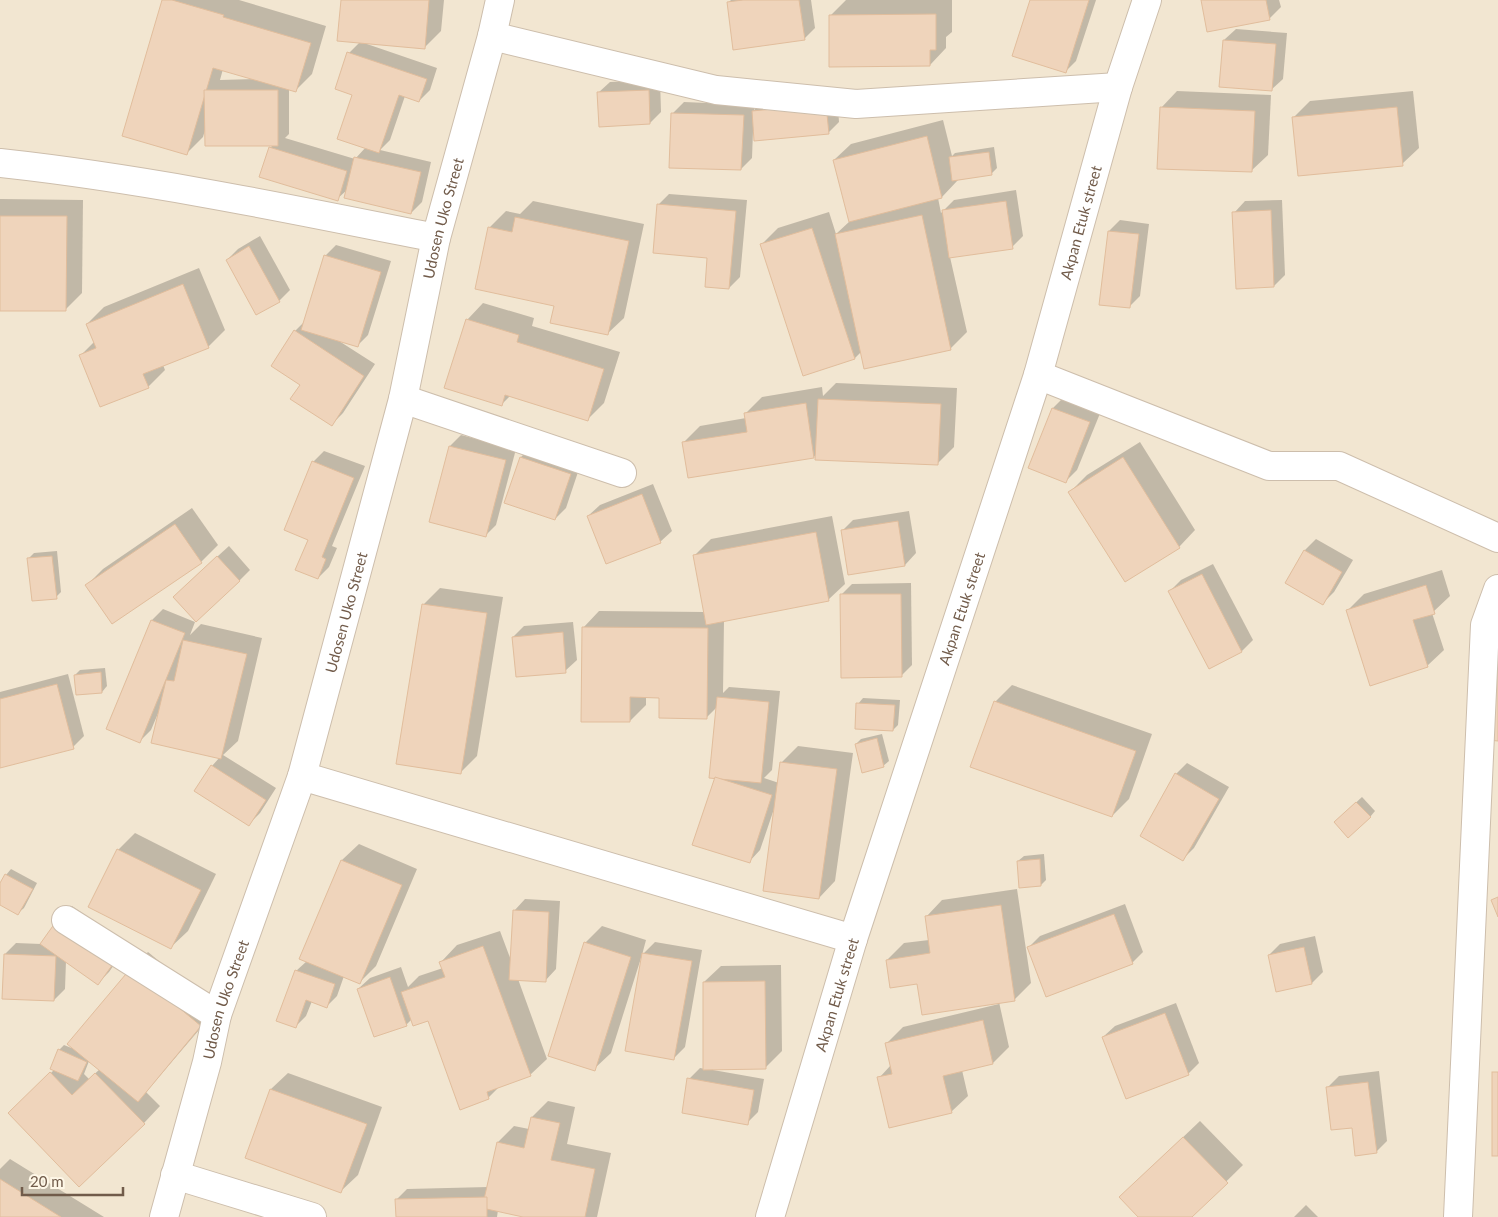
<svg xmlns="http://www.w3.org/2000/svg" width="1498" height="1217" font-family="Lato,sans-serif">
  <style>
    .residential { fill: #f2e6d1 }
    .shadow { fill: #0003; fill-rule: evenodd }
    .building { fill: #efd4bb; stroke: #e1bd9c }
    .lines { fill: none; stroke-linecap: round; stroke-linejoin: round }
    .minor-casing { stroke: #cdbeac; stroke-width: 30 }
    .minor { stroke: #fff; stroke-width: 28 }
    .labels { text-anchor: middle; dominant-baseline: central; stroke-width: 4.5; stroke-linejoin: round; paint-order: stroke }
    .street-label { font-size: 15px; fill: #715b4a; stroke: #fef7e7 }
  </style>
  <rect width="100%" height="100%" fill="#fbf3e2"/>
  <rect class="residential" x="0" y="0" width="1498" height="1217"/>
  <g class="shadow">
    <path d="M163 0H239L326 26 312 74 295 91 289 89V134L285 138 355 159 366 147 354 94 349 53 360 42 343 0H444L441 31 424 48 364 43 437 68 430 90 419 101 405 96 390 140 380 150 431 162 422 202 411 213 347 190 337 199 270 148 273 145 205 130 203 137 187 153ZM223 69 255 79 220 80Z"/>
    <path d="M731 0H811L815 28 804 39 728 3Z"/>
    <path d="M846 0H952V32L946 37V48L930 65 831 15Z"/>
    <path d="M1031 0H1096L1076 61 1065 72Z"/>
    <path d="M1203 0H1279L1281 7 1270 18Z"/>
    <path d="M1236 29 1287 33 1283 79 1271 90 1224 40Z"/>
    <path d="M660 80 661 112 650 123 598 93 610 82Z"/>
    <path d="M1177 91 1271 95 1268 155 1251 171 1161 108Z"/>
    <path d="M1413 91 1419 148 1402 164 1293 118 1310 101Z"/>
    <path d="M837 93 839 122 828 133 753 131 752 158 741 169 673 113 684 102 754 105V110L764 100ZM832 105 763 111V108Z"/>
    <path d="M943 120 952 156 955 153 994 147 997 168 991 174 958 180 942 197 938 198 941 213 954 200 1016 190 1023 236 1012 247 950 257 967 332 950 349 861 352 855 358 761 245 778 228 829 212 836 234 850 221 834 160 851 144Z"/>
    <path d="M669 194 747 200 740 277 729 288 709 256 658 205Z"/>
    <path d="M0 199 83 200 82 293 65 310H0Z"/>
    <path d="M1282 200 1285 275 1274 286 1234 213 1245 201Z"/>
    <path d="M533 201 644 224 624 318 607 334 556 305 490 227 506 211 520 214Z"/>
    <path d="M1120 220 1149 224 1140 296 1129 307 1109 231Z"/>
    <path d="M260 236 290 290 279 301 227 260 238 249Z"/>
    <path d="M336 245 391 261 368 335 357 346 339 341 375 364 343 413 332 424 302 384 295 331 305 321 325 256Z"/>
    <path d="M199 268 225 330 208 347 163 365 165 370 148 387 81 355 94 342 87 324 104 307Z"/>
    <path d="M483 303 534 318 532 326 620 352 604 403 587 420 510 396 501 405 467 320Z"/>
    <path d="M836 383 957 388 954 447 938 463 816 454 814 457 684 442 700 426 746 418V413L762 397 822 387 823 396Z"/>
    <path d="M1064 397 1101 411 1077 470 1066 481 1030 467 1053 408Z"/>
    <path d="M461 435 516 449 496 525 485 536 450 446Z"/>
    <path d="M1140 442 1195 530 1179 547 1070 492 1087 475Z"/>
    <path d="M532 446 581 463 566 508 555 519 521 457Z"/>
    <path d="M324 451 365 466 332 546 337 548 329 567 318 578 310 539 313 462Z"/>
    <path d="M653 484 672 531 660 542 588 516 600 505Z"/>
    <path d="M192 508 218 545 201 562 87 585 103 569Z"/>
    <path d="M909 511 916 553 905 565 849 574 842 531 853 520Z"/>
    <path d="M832 516 845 584 828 600 724 620 723 693 729 687 780 691 772 770 764 778 779 783 781 763 798 746 853 753 835 881 819 898 774 809 760 850 749 862 716 777 717 707 707 717 660 696H646V705L630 721 583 628 599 611 705 612 694 556 711 539Z"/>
    <path d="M1316 539 1353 560 1334 592 1323 603 1286 582 1305 550Z"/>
    <path d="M229 546 250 570 239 581 185 586Z"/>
    <path d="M57 551 61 592 56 597 29 558 34 553Z"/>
    <path d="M1213 564 1253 640 1242 651 1209 667 1170 591 1181 580Z"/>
    <path d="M1442 570 1450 596 1432 613 1444 650 1427 666 1347 611 1364 594Z"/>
    <path d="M911 583 912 665 901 676 841 595 852 584Z"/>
    <path d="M440 588 503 597 477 756 461 772 424 604Z"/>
    <path d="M163 609 195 622 190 635 201 624 262 638 238 741 223 755 276 788 260 813 249 824 212 766 220 757 159 711 151 730 140 741 107 728 152 620Z"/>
    <path d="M573 622 577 660 565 671 513 637 524 626Z"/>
    <path d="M105 668 107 686 102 692 75 675 80 670Z"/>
    <path d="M68 674 84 736 73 747 0 764V692Z"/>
    <path d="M1012 685 1152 734 1129 799 1112 816 995 702Z"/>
    <path d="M863 698 900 700 898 725 893 730 858 704Z"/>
    <path d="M882 734 889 761 883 766 856 744 861 739Z"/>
    <path d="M1187 763 1229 787 1194 848 1183 859 1176 774Z"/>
    <path d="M1362 797 1375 811 1370 817 1335 822Z"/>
    <path d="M135 833 216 874 188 931 171 947 118 850Z"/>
    <path d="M359 844 417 869 376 966 359 983 344 976 337 996 326 1007 312 1001 306 1016 295 1027 296 971 307 961 301 958 342 860Z"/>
    <path d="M1044 854 1046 880 1041 885 1018 861 1024 856Z"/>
    <path d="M11 869 37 883 24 908 18 913 0 904V885L6 875Z"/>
    <path d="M1017 889 1031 983 1014 1000 999 1002 1009 1047 993 1063 962 1070 968 1096 951 1112 879 1078 891 1065 886 1044 903 1027 999 1004 998 1002 918 982 887 960 904 943 929 940 926 917 942 900Z"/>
    <path d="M525 899 560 901 556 969 545 981 518 979 547 1059 530 1075 500 1086 488 1098 429 1020 412 1019 406 1025 358 989 370 978 401 967 408 987 419 976 443 968 441 962 457 945 500 931 512 963 514 911Z"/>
    <path d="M1125 904 1143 952 1132 963 1029 947 1040 936Z"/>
    <path d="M72 906 128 945 109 972 98 983 66 961 65 989 54 1000 5 954 16 943 41 944 61 917Z"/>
    <path d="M602 926 646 940 642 955 655 942 702 950 685 1047 674 1058 642 959 641 958 611 1053 594 1069 585 943Z"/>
    <path d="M1315 936 1323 972 1312 983 1269 955 1280 944Z"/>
    <path d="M148 952 217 1009 146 1092 160 1106 144 1123 10 1113 54 1070 59 1050 64 1045 74 1049 132 969ZM89 1061 100 1069 89 1079 84 1074Z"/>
    <path d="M781 965 782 1051 765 1068 713 1069V1070L764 1079 758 1112 747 1123 689 1079 700 1068 705 1069 704 982 721 966Z"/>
    <path d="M1176 1003 1199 1063 1188 1074 1103 1037 1115 1026Z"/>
    <path d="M1379 1071 1387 1141 1376 1152 1353 1127 1328 1087 1339 1076Z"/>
    <path d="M288 1073 382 1107 358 1175 341 1191 246 1157 271 1089Z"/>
    <path d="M548 1101 575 1107 567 1144 611 1153 597 1217H529L498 1210 497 1217H397L396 1200 407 1189 488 1187 498 1142 514 1126 529 1129 532 1117Z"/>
    <path d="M1200 1121 1243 1165 1190 1217H1140L1137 1181Z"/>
    <path d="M10 1159 104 1217H0V1169Z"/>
    <path d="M1306 1205 1318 1217H1294Z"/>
  </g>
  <g class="building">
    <path d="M162 0H172L224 15 223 17 311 43 296 92 213 68 187 155 122 136Z"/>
    <path d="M341 0H429L425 49 337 41Z"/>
    <path d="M743 0H799L805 40 733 50 727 2Z"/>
    <path d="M1030 0H1089L1066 73 1012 56Z"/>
    <path d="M1201 0H1266L1270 20 1207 32Z"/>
    <path d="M936 14V50H930V66L829 67V15Z"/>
    <path d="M1223 40 1276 44 1272 91 1219 87Z"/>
    <path d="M347 52 427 79 419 102 399 95 379 153 337 139 352 95 335 89Z"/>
    <path d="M204 90H278V146H205Z"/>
    <path d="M649 90 650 124 599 127 597 92Z"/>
    <path d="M826 104 829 134 754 141 752 111Z"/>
    <path d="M1160 107 1255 111 1252 172 1157 169Z"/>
    <path d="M1397 107 1403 166 1298 176 1292 117Z"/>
    <path d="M671 113 744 115 741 170 669 168Z"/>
    <path d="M927 136 942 198 849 222 833 160Z"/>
    <path d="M269 147 347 171 338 201 259 177Z"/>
    <path d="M989 152 992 175 952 181 949 157Z"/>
    <path d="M354 157 421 172 411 214 344 198Z"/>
    <path d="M1006 201 1013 249 949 258 942 210Z"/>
    <path d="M657 204 736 211 729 289 705 287 707 258 653 253Z"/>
    <path d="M1271 210 1274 287 1236 289 1232 212Z"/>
    <path d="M922 215 951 350 864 369 835 234Z"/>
    <path d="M0 216H67L66 311H0Z"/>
    <path d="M515 217 629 241 608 335 550 323 554 306 475 289 488 227 512 232Z"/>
    <path d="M812 228 855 359 803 376 760 244Z"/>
    <path d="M1108 231 1139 234 1130 308 1099 305Z"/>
    <path d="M249 246 280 302 256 315 226 260Z"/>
    <path d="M324 255 381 272 358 347 301 330Z"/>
    <path d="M183 284 209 348 143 374 149 388 100 407 79 355 96 348 86 324Z"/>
    <path d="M466 319 519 335 517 342 604 369 588 421 505 395 502 406 444 388Z"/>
    <path d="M294 330 364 376 332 426 290 399 300 385 271 366Z"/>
    <path d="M818 399 941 404 938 465 815 460Z"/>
    <path d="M806 403 814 458 688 478 682 442 747 432 744 413Z"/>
    <path d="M1052 408 1090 422 1066 483 1028 468Z"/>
    <path d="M449 446 506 460 486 537 429 522Z"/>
    <path d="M520 457 571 474 555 520 504 503Z"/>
    <path d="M1123 457 1180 548 1125 582 1068 492Z"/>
    <path d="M312 461 354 478 322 557 326 559 318 579 295 570 308 540 284 530Z"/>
    <path d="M642 494 661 543 606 564 587 516Z"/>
    <path d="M898 521 905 566 848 575 841 530Z"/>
    <path d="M175 524 202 563 112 624 85 585Z"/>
    <path d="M816 532 829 601 706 625 693 555Z"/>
    <path d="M1304 550 1342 572 1323 605 1285 583Z"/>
    <path d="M52 556 57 599 32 601 27 558Z"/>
    <path d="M217 556 240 581 196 622 173 597Z"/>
    <path d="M1202 574 1242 652 1209 669 1168 591Z"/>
    <path d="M1426 585 1435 614 1413 620 1428 667 1370 686 1346 610Z"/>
    <path d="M840 594H901L902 677 841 678Z"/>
    <path d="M422 604 487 613 461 774 396 764Z"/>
    <path d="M151 620 185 633 140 743 106 729Z"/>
    <path d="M582 627 708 628 707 719 659 718V698L630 697V722H581Z"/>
    <path d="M1498 628V741L1488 740Z"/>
    <path d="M563 632 566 673 516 677 512 637Z"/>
    <path d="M183 640 247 654 221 759 151 743 166 680 174 681Z"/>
    <path d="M101 672 102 693 76 695 74 675Z"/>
    <path d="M57 684 74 749 0 768V699Z"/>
    <path d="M717 697 769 702 761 783 709 778Z"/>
    <path d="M994 701 1136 751 1112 817 970 767Z"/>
    <path d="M856 703 895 705 893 731 855 729Z"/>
    <path d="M877 738 884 767 862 773 855 744Z"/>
    <path d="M780 762 837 769 819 899 763 891Z"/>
    <path d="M211 765 266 800 249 826 194 791Z"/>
    <path d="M1175 773 1219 799 1183 861 1140 836Z"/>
    <path d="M715 777 772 795 750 863 692 845Z"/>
    <path d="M1356 802 1371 817 1348 838 1334 822Z"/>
    <path d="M117 849 201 890 171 949 88 907Z"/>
    <path d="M1040 859 1041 886 1019 888 1017 861Z"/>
    <path d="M341 860 402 885 360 984 299 959Z"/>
    <path d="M5 874 33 889 18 915 0 905V883Z"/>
    <path d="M1498 897V917L1491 900Z"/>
    <path d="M1001 905 1015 1001 922 1015 917 984 890 988 886 960 930 953 925 916Z"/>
    <path d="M513 910 549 912 546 982 509 980Z"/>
    <path d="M1114 914 1133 964 1046 997 1027 947Z"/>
    <path d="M60 916 118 957 98 985 40 944Z"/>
    <path d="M584 942 631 957 595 1071 548 1056Z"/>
    <path d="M483 946 531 1076 487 1092 489 1099 460 1110 428 1021 413 1026 401 992 445 977 439 962Z"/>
    <path d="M1304 947 1312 984 1276 992 1268 955Z"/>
    <path d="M642 953 692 961 674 1060 625 1051Z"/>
    <path d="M4 954 56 956 54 1001 2 999Z"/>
    <path d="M131 968 201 1026 138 1102 67 1044Z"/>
    <path d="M295 970 335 984 327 1008 306 1000 296 1028 276 1021Z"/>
    <path d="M390 977 407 1026 374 1037 357 989Z"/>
    <path d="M765 981 766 1069 703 1070V982Z"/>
    <path d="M1165 1013 1189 1075 1126 1099 1102 1037Z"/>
    <path d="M983 1020 993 1064 943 1076 952 1113 889 1128 877 1077 892 1074 885 1043Z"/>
    <path d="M58 1049 87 1062 78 1081 50 1069Z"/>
    <path d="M50 1072 72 1095 95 1073 145 1124 79 1187 8 1113Z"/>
    <rect x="1492" y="1072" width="6" height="84"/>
    <path d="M687 1078 754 1090 748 1125 682 1113Z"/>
    <path d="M1368 1082 1377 1153 1355 1156 1352 1128 1331 1130 1326 1087Z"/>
    <path d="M270 1089 367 1124 341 1193 245 1158Z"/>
    <path d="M531 1117 560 1123 551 1160 595 1169 585 1217H523L482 1208 497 1142 524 1148Z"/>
    <path d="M1183 1137 1228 1183 1192 1217H1138L1119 1197Z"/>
    <path d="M0 1179 61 1217H0Z"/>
    <path d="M487 1197V1217H396L395 1199Z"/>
  </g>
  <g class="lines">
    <defs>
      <g id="minor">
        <path d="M492 36 716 90 856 104 1118 87"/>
        <path d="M0 163C147 179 291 209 436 238"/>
        <path d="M1038 375 1269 466H1339L1498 538"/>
        <path d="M403 399 622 473"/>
        <path d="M302 776 853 939"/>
        <path d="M66 920 217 1015"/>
        <path d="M175 1175 312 1217"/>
        <path id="s1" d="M164 1217 207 1062 217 1015 302 776 403 399 436 238 492 36 500 0"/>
        <path id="s2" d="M770 1217 853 939 1038 375 1118 87 1147 0"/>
        <path d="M1458 1217 1485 625 1498 589"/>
      </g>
    </defs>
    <use href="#minor" class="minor-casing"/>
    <use href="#minor" class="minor"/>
  </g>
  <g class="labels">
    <g class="street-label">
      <text stroke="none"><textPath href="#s1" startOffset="1038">Udosen Uko Street</textPath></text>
      <text stroke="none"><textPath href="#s2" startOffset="1042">Akpan Etuk street</textPath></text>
      <text stroke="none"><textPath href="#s2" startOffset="638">Akpan Etuk street</textPath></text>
      <text stroke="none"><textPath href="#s1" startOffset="632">Udosen Uko Street</textPath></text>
      <text stroke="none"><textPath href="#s2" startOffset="232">Akpan Etuk street</textPath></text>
      <text stroke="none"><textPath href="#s1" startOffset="226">Udosen Uko Street</textPath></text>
    </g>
  </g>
  <path d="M22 1187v8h101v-8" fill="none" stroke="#715b4a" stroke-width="2.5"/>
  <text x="30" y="1187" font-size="15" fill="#715b4a" stroke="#fef7e7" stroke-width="4" paint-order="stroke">20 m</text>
</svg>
